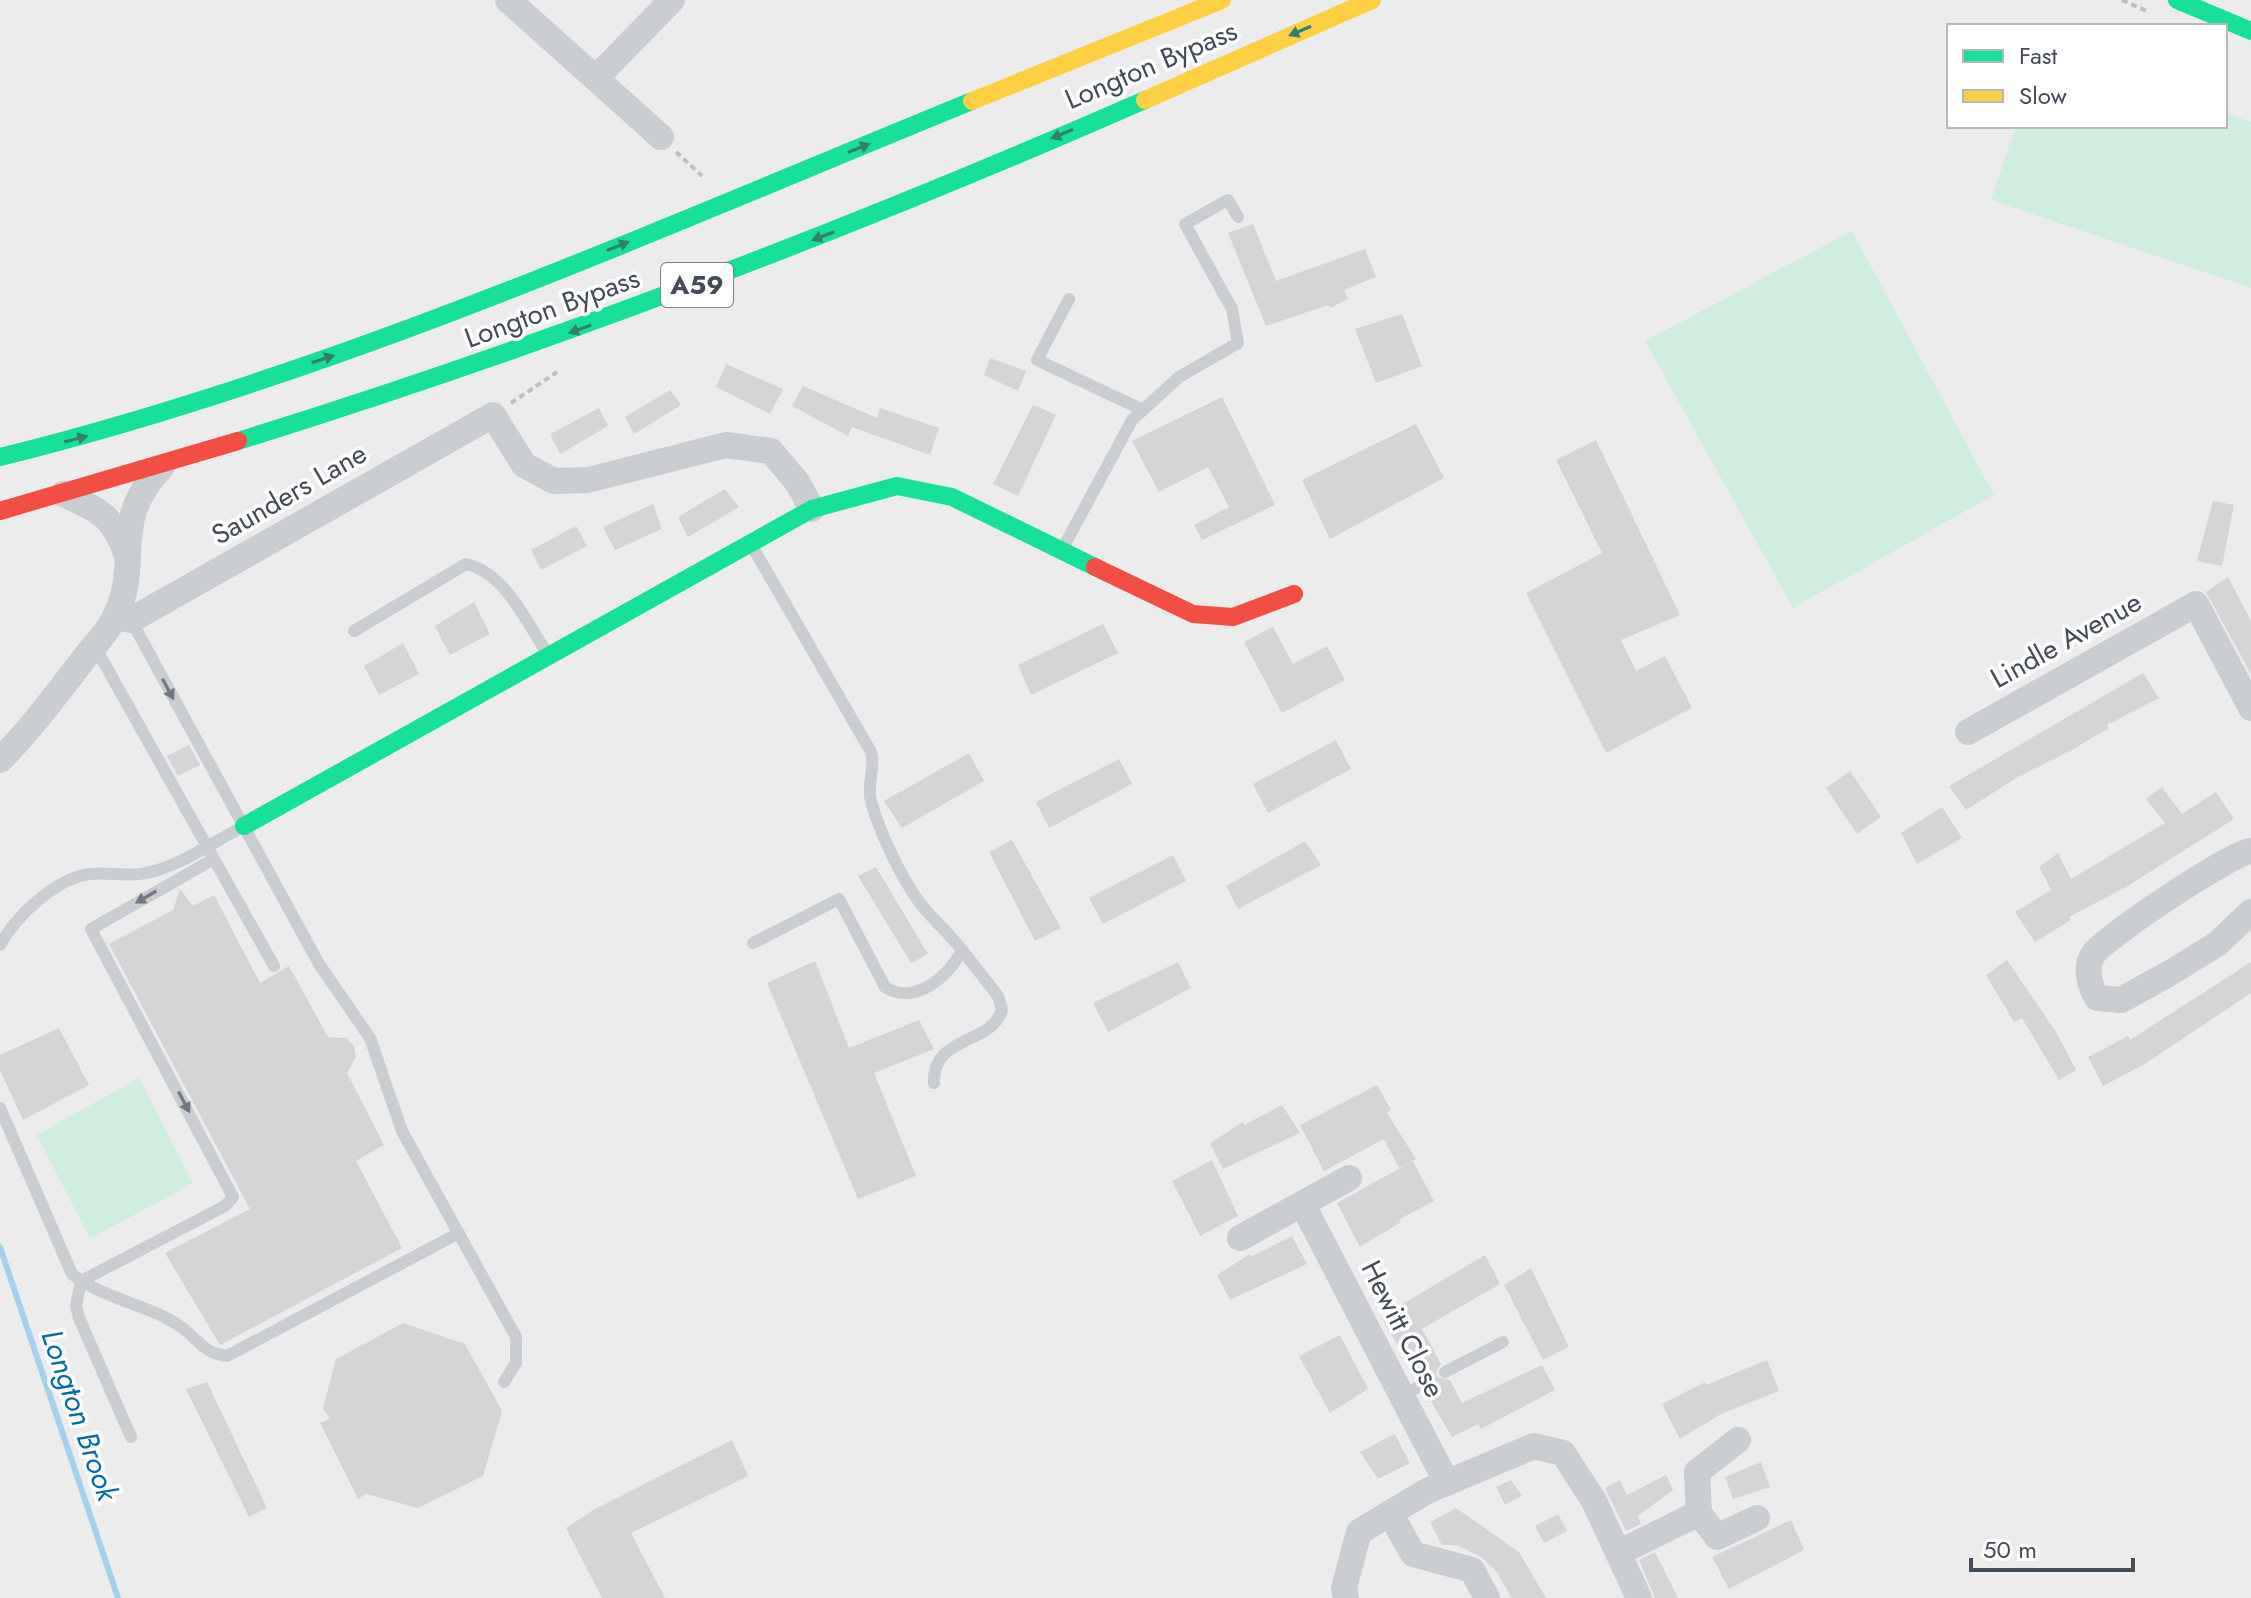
<svg xmlns="http://www.w3.org/2000/svg" width="2251" height="1598" font-family="Jost,sans-serif">
  <style>
    .green { fill: #cfeee0 }
    .lines { fill: none; stroke-linecap: round; stroke-linejoin: round }
    .stream { stroke: #a2d0ed; stroke-width: 6 }
    .building { fill: #d4d4d7 }
    .path { stroke: #b5c2c0; stroke-width: 4; stroke-dasharray: 6 4; stroke-linecap: butt }
    .lane { stroke: #c9ccd0; stroke-width: 12 }
    .street { stroke: #c9ccd0; stroke-width: 26 }
    .fast { stroke: #16e098; stroke-width: 18 }
    .slow { stroke: #ffcf43; stroke-width: 18 }
    .jam { stroke: #f24e42; stroke-width: 18 }
    .oneway { fill: #337f6f }
    .oneway2 { fill: #727883 }
    .labels { text-anchor: middle; dominant-baseline: central; stroke-width: 7; stroke-linejoin: round; paint-order: stroke }
    .shield { fill: #fff; stroke: #7b818b; stroke-width: 2 }
    .shield-label { font-size: 26px; font-weight: bold; fill: #434b59 }
    .street-label { font-size: 28px; fill: #434b59; stroke: #fff }
    .water-label { font-size: 30px; font-style: italic; fill: #0869a7; stroke: #fff }
  </style>
  <rect width="100%" height="100%" fill="#edecec"/>
  <g class="green">
    <path d="M2225 113 2251 122V288L1991 200 2016 126H2225Z"/>
    <path d="M1852 231 1994 495 1793 608 1645 341Z"/>
    <path d="M139 1078 193 1183 90 1239 37 1135Z"/>
  </g>
  <g class="lines">
    <path class="stream" d="M0 1247 118 1598"/>
  </g>
  <g class="building">
    <path d="M1253 224 1276 281 1365 249 1376 277 1344 290 1348 299 1330 308 1328 305 1266 326 1228 233Z"/>
    <path d="M1402 314 1422 366 1376 383 1355 329Z"/>
    <path d="M990 358 1026 371 1018 391 984 375Z"/>
    <path d="M726 364 783 389 770 414 716 387Z"/>
    <path d="M803 386 877 418 880 408 939 428 930 455 852 427 848 436 792 406Z"/>
    <path d="M670 390 681 405 634 434 625 417Z"/>
    <path d="M1222 397 1275 505 1202 540 1194 525 1229 507 1208 467 1159 492 1132 441Z"/>
    <path d="M1033 405 1056 415 1018 496 993 484Z"/>
    <path d="M599 408 608 426 560 454 550 434Z"/>
    <path d="M1416 424 1444 478 1330 539 1302 480Z"/>
    <path d="M1596 440 1680 615 1621 640 1636 671 1665 656 1692 708 1606 753 1526 593 1602 553 1556 460Z"/>
    <path d="M725 489 739 507 688 537 678 517Z"/>
    <path d="M2213 501 2234 505 2222 566 2197 561Z"/>
    <path d="M653 504 662 529 615 550 603 527Z"/>
    <path d="M576 526 587 546 541 570 531 550Z"/>
    <path d="M2228 577 2251 621V674L2206 592Z"/>
    <path d="M474 602 490 634 450 655 435 626Z"/>
    <path d="M1103 624 1118 653 1031 695 1018 665Z"/>
    <path d="M1273 627 1293 664 1327 646 1345 680 1282 713 1244 642Z"/>
    <path d="M403 643 419 674 379 695 364 666Z"/>
    <path d="M2143 673 2159 698 2107 725 2109 728 2070 751 2018 777 1966 810 1949 786Z"/>
    <path d="M1336 740 1351 769 1268 813 1253 784Z"/>
    <path d="M189 745 200 765 178 776 167 756Z"/>
    <path d="M969 753 984 781 902 828 884 801Z"/>
    <path d="M1119 759 1132 784 1049 828 1036 802Z"/>
    <path d="M1850 771 1881 817 1857 834 1826 788Z"/>
    <path d="M2162 787 2182 814 2216 792 2234 819 2126 887 2069 917 2071 920 2035 942 2015 912 2051 890 2039 867 2058 853 2071 879 2165 823 2146 799Z"/>
    <path d="M1942 807 1962 838 1917 864 1901 833Z"/>
    <path d="M1012 840 1061 928 1035 941 989 852Z"/>
    <path d="M1305 841 1321 865 1238 909 1226 886Z"/>
    <path d="M1173 855 1186 881 1103 924 1089 898Z"/>
    <path d="M876 867 928 954 911 963 858 876Z"/>
    <path d="M180 889 193 906 214 895 260 983 289 966 328 1037 346 1038 354 1046 356 1057 347 1073 384 1145 356 1161 402 1248 220 1345 165 1253 250 1209 109 944 173 910Z"/>
    <path d="M2007 960 2056 1032 2076 1070 2059 1080 2022 1018 2014 1022 1986 975Z"/>
    <path d="M815 961 849 1048 919 1020 934 1049 874 1073 916 1176 858 1199 767 983Z"/>
    <path d="M1178 962 1191 988 1108 1032 1093 1003Z"/>
    <path d="M2251 962V993L2143 1065 2103 1086 2088 1057 2128 1036 2130 1040Z"/>
    <path d="M59 1028 89 1085 23 1120 0 1070V1055Z"/>
    <path d="M1377 1085 1391 1110 1387 1113 1416 1159 1399 1168 1384 1139 1324 1171 1300 1125Z"/>
    <path d="M1282 1105 1300 1133 1223 1169 1210 1143 1243 1122 1244 1125Z"/>
    <path d="M1212 1160 1238 1216 1200 1236 1172 1181Z"/>
    <path d="M1413 1161 1434 1201 1400 1219 1401 1222 1360 1247 1337 1203Z"/>
    <path d="M1292 1236 1307 1264 1230 1300 1217 1275 1250 1254 1251 1257Z"/>
    <path d="M1485 1255 1500 1284 1422 1329 1441 1364 1436 1371 1437 1377 1450 1380 1462 1403 1542 1365 1555 1390 1481 1429 1478 1424 1452 1437 1426 1393 1429 1381 1417 1377 1381 1317Z"/>
    <path d="M1531 1268 1569 1347 1543 1360 1504 1285Z"/>
    <path d="M403 1323 465 1344 502 1411 483 1476 418 1508 366 1494 358 1499 320 1423 330 1419 323 1408 336 1359Z"/>
    <path d="M1340 1335 1368 1389 1330 1413 1299 1356Z"/>
    <path d="M1767 1360 1779 1391 1721 1414 1680 1439 1662 1404 1705 1382 1706 1385Z"/>
    <path d="M207 1382 267 1508 249 1517 186 1389Z"/>
    <path d="M1395 1434 1410 1463 1378 1479 1360 1452Z"/>
    <path d="M732 1440 748 1476 631 1533 665 1598H602L566 1528 593 1510Z"/>
    <path d="M1761 1462 1770 1487 1733 1499 1725 1477Z"/>
    <path d="M1666 1475 1673 1490 1638 1516 1641 1524 1626 1531 1605 1488 1620 1480 1627 1495Z"/>
    <path d="M1511 1480 1522 1496 1505 1505 1496 1487Z"/>
    <path d="M1456 1508 1519 1552 1546 1598H1512L1496 1571 1481 1557 1457 1545H1442L1430 1522Z"/>
    <path d="M1558 1514 1567 1531 1544 1543 1535 1526Z"/>
    <path d="M1791 1520 1804 1550 1729 1589 1712 1557Z"/>
    <path d="M1655 1552 1678 1598H1655L1639 1560Z"/>
  </g>
  <g class="lines">
    <g class="path">
      <path d="M2122 0 2149 12"/>
      <path d="M676 152 702 176"/>
      <path d="M511 403 557 372"/>
    </g>
    <g class="lane">
      <path d="M1069 299 1037 360 1143 410"/>
      <path d="M752 546 871 752C876 770 866 784 871 801 879 831 901 878 920 903 933 920 949 933 962 950 949 977 914 1006 885 987L839 899 753 943"/>
      <path d="M1063 548 1132 420 1179 377 1238 343 1232 309 1185 224 1228 200 1238 217"/>
      <path d="M131 620 319 964 370 1038 402 1131 516 1337V1363L504 1382"/>
      <path d="M354 631 466 564C505 573 525 620 546 651"/>
      <path d="M94 645 274 966"/>
      <path d="M0 945C16 916 56 878 90 874 108 872 129 877 146 873 179 867 211 843 241 828"/>
      <path d="M934 1083C932 1035 992 1045 1002 1010L998 996 962 950"/>
      <path d="M0 1108 72 1274C105 1300 151 1305 181 1327 199 1340 203 1353 227 1356L459 1233"/>
      <path d="M1445 1372 1503 1342"/>
      <path d="M1402 1397 1421 1385"/>
      <path d="M131 1437 79 1318 76 1306 81 1281 225 1206 233 1197 91 929 214 859"/>
    </g>
    <g class="street">
      <path d="M508 0 661 137"/>
      <path d="M597 77 672 0"/>
      <path d="M63 494C98 510 113 515 126 553"/>
      <path d="M115 617 131 620 493 415 524 465 554 481 588 480 726 445 771 451 797 482 812 509"/>
      <path d="M1968 732 2196 604 2251 708"/>
      <path d="M0 760C32 728 58 692 86 656 95 644 109 631 115 617 142 563 109 522 161 468"/>
      <path d="M2251 851C2233 852 2101 939 2092 956 2085 970 2090 986 2097 998L2121 1000 2170 973 2217 944 2251 912"/>
      <path d="M1303 1205 1447 1483"/>
      <path d="M1240 1238 1349 1178"/>
      <path d="M1390 1513 1413 1554 1472 1570 1487 1598"/>
      <path d="M1699 1513 1697 1472 1738 1440"/>
      <path d="M1618 1553 1699 1513 1717 1537 1757 1518"/>
      <path d="M1346 1598 1344 1588 1359 1532 1427 1491 1534 1446 1563 1453 1594 1501 1639 1598"/>
    </g>
    <g class="fast">
      <path d="M2177 0 2251 31"/>
      <path d="M238 441C547 345 848 230 1145 100"/>
      <path d="M0 457C336 374 653 231 972 101"/>
      <path d="M244 826 812 509 897 486 952 497 1095 567"/>
    </g>
    <g class="slow">
      <path d="M1145 100 1372 0"/>
      <path d="M972 101 1222 0"/>
    </g>
    <g class="jam">
      <path d="M0 511 238 441"/>
      <path d="M1095 567 1193 614 1233 617 1294 594"/>
    </g>
  </g>
  <defs><path id="oneway-solid" d="M-6-.8H1V-3.2L6.5 0L1 3.2V.8H-6Z" transform="scale(2)"/></defs>
  <g class="oneway">
    <use href="#oneway-solid" transform="translate(1300 31) rotate(157)"/>
    <use href="#oneway-solid" transform="translate(1062 134) rotate(157)"/>
    <use href="#oneway-solid" transform="translate(859 148) rotate(-22)"/>
    <use href="#oneway-solid" transform="translate(823 236) rotate(159)"/>
    <use href="#oneway-solid" transform="translate(618 246) rotate(-22)"/>
    <use href="#oneway-solid" transform="translate(580 329) rotate(160)"/>
    <use href="#oneway-solid" transform="translate(323 359) rotate(-18)"/>
    <use href="#oneway-solid" transform="translate(76 439) rotate(-14)"/>
  </g>
  <g class="oneway2">
    <use href="#oneway-solid" transform="translate(168 689) rotate(62)"/>
    <use href="#oneway-solid" transform="translate(146 897) rotate(150)"/>
    <use href="#oneway-solid" transform="translate(184 1102) rotate(62)"/>
  </g>
  <g class="labels">
    <rect class="shield" x="661" y="263" width="72" height="44" rx="6"/>
    <g class="shield-label">
      <text x="697" y="285">A59</text>
    </g>
    <g class="street-label">
      <text transform="translate(1151 65) rotate(-23)">Longton Bypass</text>
      <text transform="translate(552 308) rotate(-20)">Longton Bypass</text>
      <text transform="translate(289 494) rotate(-30)">Saunders Lane</text>
      <text transform="translate(2066 640) rotate(-29)">Lindle Avenue</text>
      <text transform="translate(1403 1329) rotate(63)">Hewitt Close</text>
    </g>
    <g class="water-label">
      <text transform="translate(80 1415) rotate(71)">Longton Brook</text>
    </g>
  </g>
  <rect x="1947" y="24" width="280" height="104" fill="#ffffff" stroke="#b4b7bd" stroke-width="2"/>
  <rect x="1963" y="50" width="40" height="12" fill="#16e098" stroke="#b4b7bd" stroke-width="2"/>
  <text x="2019" y="64" font-size="24" fill="#434b59">Fast</text>
  <rect x="1963" y="90" width="40" height="12" fill="#ffcf43" stroke="#b4b7bd" stroke-width="2"/>
  <text x="2019" y="104" font-size="24" fill="#434b59">Slow</text>
  <path d="M1971 1558v12h162v-12" fill="none" stroke="#434b59" stroke-width="4"/>
  <text x="1983" y="1558" font-size="24" fill="#434b59" stroke="#ffffff" stroke-width="6" paint-order="stroke">50 m</text>
</svg>
